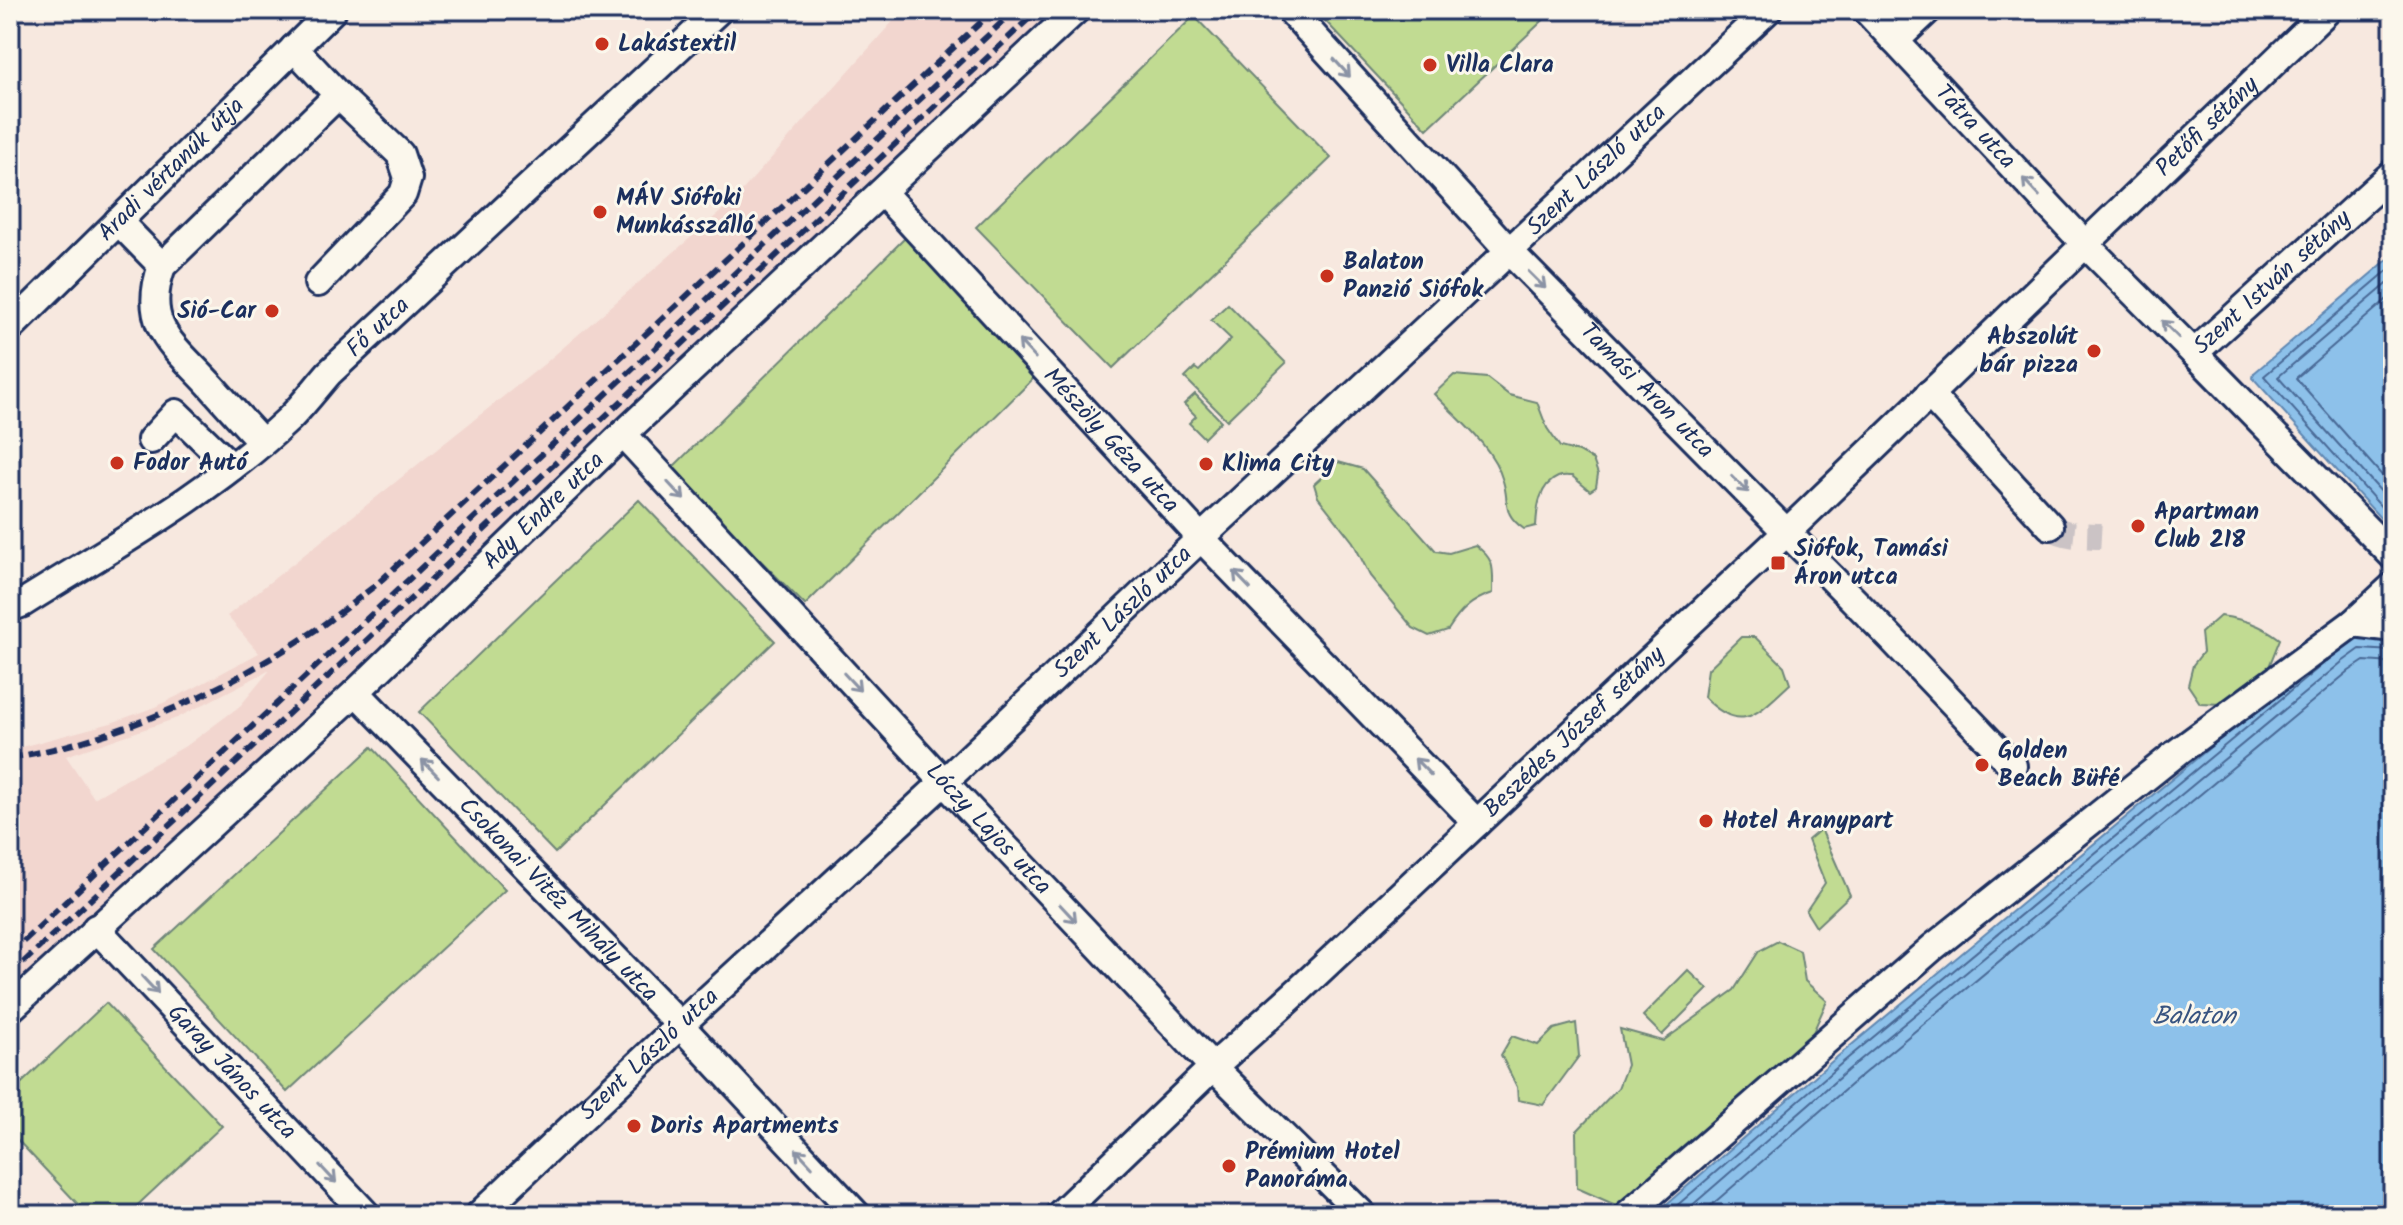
<svg xmlns="http://www.w3.org/2000/svg" width="2403" height="1225" font-family="Kalam,sans-serif">
  <style>
    .built { fill: #f2d6cf; fill-rule: evenodd }
    .green { fill: #c1db92; stroke: #6e8578; stroke-width: 2 }
    .water { fill: #8dc1ea; stroke: #5f87b2; stroke-width: 2 }
    .lines { fill: none; stroke-linecap: round; stroke-linejoin: round }
    .shore { stroke: #496996; stroke-width: 2 }
    .minor-tunnel { stroke: #cbc3c5; stroke-width: 26; stroke-dasharray: 26 13; stroke-linecap: butt }
    .minor-casing { stroke: #1b2f5e; stroke-width: 32 }
    .minor { stroke: #fbf7ec; stroke-width: 26 }
    .rail { stroke: #1b2f5e; stroke-width: 6; stroke-dasharray: 12 6; stroke-linecap: butt }
    .oneway { stroke: #8b93a5 }
    .poi-dot { fill: #c8321e; stroke: #fbf7ec; stroke-width: 3 }
    .labels { text-anchor: middle; dominant-baseline: central; stroke-width: 6; stroke-linejoin: round; paint-order: stroke }
    .poi-label { font-size: 24px; font-weight: bold; fill: #1b2f5e; stroke: #fbf7ec; text-anchor: start }
    .street-label { font-size: 24px; fill: #1b2f5e; stroke: #fbf7ec }
    .water-label { font-size: 26px; font-style: italic; fill: #385481; stroke: #fbf7ec }
  </style>
  <rect width="100%" height="100%" fill="#f7e8df"/>
  <filter id="ink" filterUnits="userSpaceOnUse"><feTurbulence type="fractalNoise" baseFrequency=".0125" numOctaves="2"/><feDisplacementMap in="SourceGraphic" scale="16" xChannelSelector="R" yChannelSelector="G"/><feConvolveMatrix kernelMatrix="1 2 1 2 8 2 1 2 1" color-interpolation-filters="sRGB"/></filter>
  <g filter="url(#ink)">
    <path class="built" d="M903 10H1090L334 722 10 1021V750L111 723 155 707 196 687 259 653 227 616 543 365 732 202ZM270 670 240 706 189 744 94 798 66 756 177 718Z"/>
    <g class="green">
      <path d="M1315 10H1554L1427 129Z"/>
      <path d="M1194 16 1331 158 1113 368 976 227Z"/>
      <path d="M905 238 1039 373 805 605 670 470Z"/>
      <path d="M1228 304 1286 363 1227 420 1185 378 1195 368 1199 371 1231 339 1211 320Z"/>
      <path d="M1454 375 1487 378 1509 395 1537 402 1547 428 1560 447 1579 452 1593 460 1598 474 1596 487 1590 491 1572 476C1568 476 1563 475 1558 477 1539 485 1537 508 1536 526L1524 529C1501 513 1510 503 1503 481 1493 446 1458 419 1434 394Z"/>
      <path d="M1195 394 1221 421 1204 438 1189 423 1196 416 1184 404Z"/>
      <path d="M1338 462 1363 469 1436 551 1449 553 1475 545C1496 560 1493 569 1493 593 1471 600 1460 611 1448 630L1429 636 1413 628 1370 576 1353 542 1318 497 1314 484Z"/>
      <path d="M639 500 775 641 555 853 419 712Z"/>
      <path d="M2220 616C2243 619 2260 624 2280 639L2266 674 2221 704 2200 703 2188 685 2193 665 2203 652 2201 633Z"/>
      <path d="M1741 637H1755L1784 666 1790 684C1758 713 1742 736 1704 697L1708 669Z"/>
      <path d="M372 747 505 890 287 1092 154 949Z"/>
      <path d="M1821 829 1850 895 1816 927 1806 911 1825 883 1808 840Z"/>
      <path d="M1778 941 1800 951 1805 981 1827 1001 1811 1037 1620 1207 1577 1188 1576 1132 1618 1088 1627 1065 1620 1029 1663 1041 1734 990 1759 951Z"/>
      <path d="M1688 970 1708 989 1662 1035 1643 1016Z"/>
      <path d="M106 1003 222 1126 127 1215H88L10 1132V1094Z"/>
      <path d="M1576 1023 1579 1056 1543 1105 1518 1100 1517 1087 1501 1055 1512 1036 1538 1045 1554 1029Z"/>
    </g>
    <g class="water">
      <path d="M2393 255V532L2253 378 2254 373Z"/>
      <path d="M2355 630 2393 633V1215H1654L1837 1057 2331 647Z"/>
    </g>
    <g class="lines">
      <g class="shore">
        <path d="M2393 266 2264 376 2393 520"/>
        <path d="M2393 279 2278 377 2393 505"/>
        <path d="M2393 294 2296 378 2393 488"/>
        <path d="M1666 1215 1842 1063 2328 660"/>
        <path d="M1681 1215 1848 1070 2342 662 2360 649 2393 651"/>
        <path d="M1700 1215 1856 1080 2349 671 2364 661 2393 663"/>
      </g>
      <path class="minor-tunnel" d="M2050 526C2065 537 2083 535 2101 536"/>
      <defs>
        <g id="minor">
          <path id="s1" d="M1290 10 1509 251 1891 638 2013 766"/>
          <path id="s2" d="M1866 10 2085 244 2194 353 2393 173"/>
          <path d="M1895 41 1928 10"/>
          <path d="M294 48 338 95"/>
          <path id="s3" d="M882 192 1201 538 1477 823"/>
          <path d="M118 221 162 266"/>
          <path id="s4" d="M10 328 333 10"/>
          <path d="M2194 353 2393 556"/>
          <path d="M1929 394 2050 526"/>
          <path id="s5" d="M623 434 944 782 1213 1067 1363 1215"/>
          <path d="M151 440 176 413 232 467"/>
          <path d="M262 442C245 424 228 405 212 387 175 346 140 327 162 266L338 95 400 154 408 178 403 194 318 283"/>
          <path d="M2393 586 2353 623 2393 628"/>
          <path id="s6" d="M10 608 23 603C114 546 211 493 289 419 303 405 316 388 329 373L719 10"/>
          <path id="s7" d="M356 692 680 1025 857 1215"/>
          <path id="s8" d="M96 928 367 1215"/>
          <path id="s9" d="M10 1009 356 692 623 434 1076 10"/>
          <path id="s10" d="M479 1215 680 1025 944 782 1201 538 1768 10"/>
          <path id="s11" d="M1059 1215 1213 1067 1298 991 1787 532 2328 10"/>
          <path d="M1627 1215 1932 948 2179 751 2353 623"/>
        </g>
      </defs>
      <use href="#minor" class="minor-casing"/>
      <use href="#minor" class="minor"/>
      <g class="rail">
        <path d="M10 758C120 739 225 691 317 629 337 615 356 600 376 585L994 10"/>
        <path d="M10 954 1015 10"/>
        <path d="M10 975 1038 10"/>
      </g>
    </g>
    <defs><path id="oneway-shaft" d="M-6 0H5M1.5-3L5.5 0L1.5 3" fill="none" stroke-width="1.6" stroke-linecap="round" stroke-linejoin="round" transform="scale(2)"/></defs>
    <g class="oneway">
      <use href="#oneway-shaft" transform="translate(1342 68) rotate(48)"/>
      <use href="#oneway-shaft" transform="translate(2031 187) rotate(-133)"/>
      <use href="#oneway-shaft" transform="translate(1537 280) rotate(45)"/>
      <use href="#oneway-shaft" transform="translate(2170 329) rotate(-135)"/>
      <use href="#oneway-shaft" transform="translate(1027 349) rotate(-133)"/>
      <use href="#oneway-shaft" transform="translate(1740 484) rotate(45)"/>
      <use href="#oneway-shaft" transform="translate(676 491) rotate(47)"/>
      <use href="#oneway-shaft" transform="translate(1242 580) rotate(-134)"/>
      <use href="#oneway-shaft" transform="translate(852 682) rotate(47)"/>
      <use href="#oneway-shaft" transform="translate(1423 767) rotate(-134)"/>
      <use href="#oneway-shaft" transform="translate(430 768) rotate(-134)"/>
      <use href="#oneway-shaft" transform="translate(1068 913) rotate(47)"/>
      <use href="#oneway-shaft" transform="translate(150 985) rotate(47)"/>
      <use href="#oneway-shaft" transform="translate(804 1158) rotate(-133)"/>
      <use href="#oneway-shaft" transform="translate(328 1174) rotate(47)"/>
    </g>
  </g>
  <g class="poi-dot">
    <circle cx="602" cy="44" r="8"/>
    <circle cx="1430" cy="65" r="8"/>
    <circle cx="600" cy="212" r="8"/>
    <circle cx="1327" cy="276" r="8"/>
    <circle cx="272" cy="311" r="8"/>
    <circle cx="2094" cy="351" r="8"/>
    <circle cx="117" cy="463" r="8"/>
    <circle cx="1206" cy="464" r="8"/>
    <circle cx="2138" cy="526" r="8"/>
    <rect x="1770" y="555" width="16" height="16" rx="4"/>
    <circle cx="1982" cy="765" r="8"/>
    <circle cx="1706" cy="821" r="8"/>
    <circle cx="634" cy="1126" r="8"/>
    <circle cx="1229" cy="1166" r="8"/>
  </g>
  <g class="labels">
    <g class="poi-label">
      <text x="618" y="44">Lakástextil</text>
      <text x="1446" y="65">Villa Clara</text>
      <text x="616" y="198">MÁV Siófoki<tspan x="616" dy="28">Munkásszálló</tspan></text>
      <text x="1343" y="262">Balaton<tspan x="1343" dy="28">Panzió Siófok</tspan></text>
      <text x="256" y="311" text-anchor="end">Sió-Car</text>
      <text x="2078" y="337" text-anchor="end">Abszolút<tspan x="2078" dy="28">bár pizza</tspan></text>
      <text x="133" y="463">Fodor Autó</text>
      <text x="1222" y="464">Klima City</text>
      <text x="2154" y="512">Apartman<tspan x="2154" dy="28">Club 218</tspan></text>
      <text x="1794" y="549">Siófok, Tamási<tspan x="1794" dy="28">Áron utca</tspan></text>
      <text x="1998" y="751">Golden<tspan x="1998" dy="28">Beach Büfé</tspan></text>
      <text x="1722" y="821">Hotel Aranypart</text>
      <text x="650" y="1126">Doris Apartments</text>
      <text x="1245" y="1152">Prémium Hotel<tspan x="1245" dy="28">Panoráma</tspan></text>
    </g>
    <g class="street-label">
      <text stroke="none"><textPath href="#s2" startOffset="160">Tátra utca</textPath></text>
      <text stroke="none"><textPath href="#s11" startOffset="1582">Petőfi sétány</textPath></text>
      <text stroke="none"><textPath href="#s4" startOffset="226">Aradi vértanúk útja</textPath></text>
      <text stroke="none"><textPath href="#s10" startOffset="1530">Szent László utca</textPath></text>
      <text stroke="none"><textPath href="#s2" startOffset="580">Szent István sétány</textPath></text>
      <text stroke="none"><textPath href="#s6" startOffset="466">Fő utca</textPath></text>
      <text stroke="none"><textPath href="#s1" startOffset="522">Tamási Áron utca</textPath></text>
      <text stroke="none"><textPath href="#s3" startOffset="338">Mészöly Géza utca</textPath></text>
      <text stroke="none"><textPath href="#s9" startOffset="730">Ady Endre utca</textPath></text>
      <text stroke="none"><textPath href="#s10" startOffset="882">Szent László utca</textPath></text>
      <text stroke="none"><textPath href="#s11" startOffset="706">Beszédes József sétány</textPath></text>
      <text stroke="none"><textPath href="#s5" startOffset="538">Lóczy Lajos utca</textPath></text>
      <text stroke="none"><textPath href="#s7" startOffset="290">Csokonai Vitéz Mihály utca</textPath></text>
      <text stroke="none"><textPath href="#s10" startOffset="234">Szent László utca</textPath></text>
      <text stroke="none"><textPath href="#s8" startOffset="198">Garay János utca</textPath></text>
    </g>
    <g class="water-label">
      <text x="2194" y="1017">Balaton</text>
    </g>
  </g>
  <rect width="2403" height="1225" fill="none" stroke="#fbf7ec" stroke-width="40"/>
  <rect x="20" y="20" width="2363" height="1185" fill="none" stroke="#1b2f5e" stroke-width="3" filter="url(#ink)"/>
</svg>
